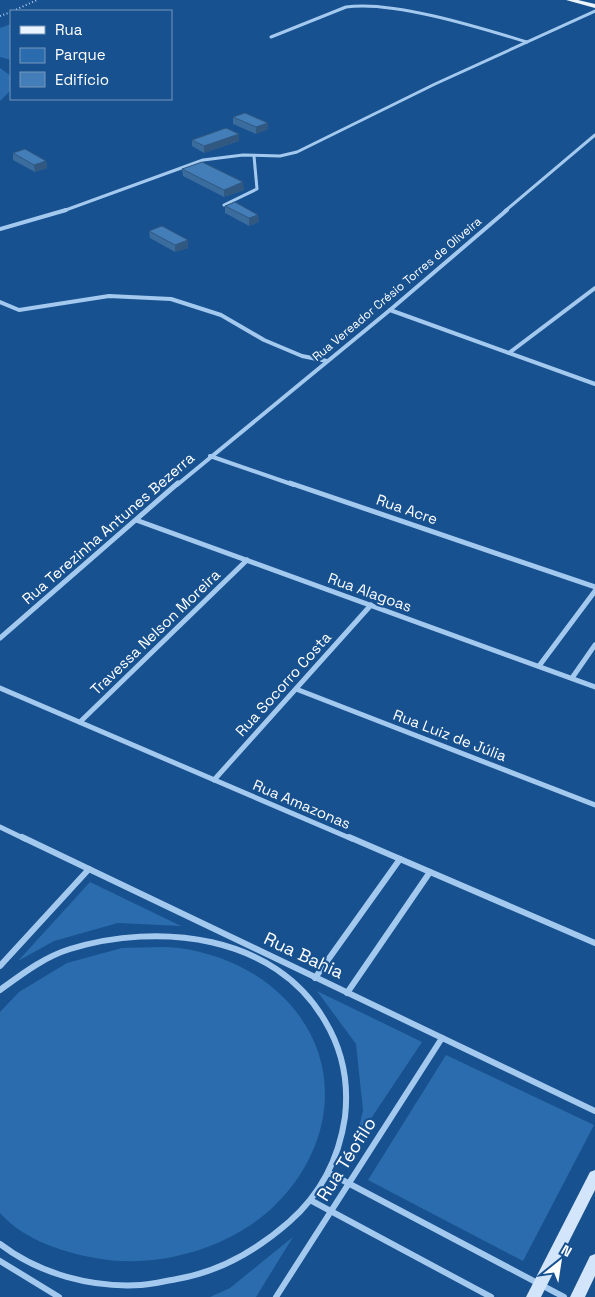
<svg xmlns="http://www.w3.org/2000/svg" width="595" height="1297" font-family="'Space Grotesk',sans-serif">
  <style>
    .green { fill: #2a6cad }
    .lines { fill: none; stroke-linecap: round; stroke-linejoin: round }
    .path { stroke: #a4c9ef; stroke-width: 2; stroke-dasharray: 1 2.5; stroke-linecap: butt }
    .street-far3 { stroke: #a4c9ef; stroke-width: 3 }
    .street-far2 { stroke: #a4c9ef; stroke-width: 4 }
    .street-far1 { stroke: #a4c9ef; stroke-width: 5 }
    .street { stroke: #a4c9ef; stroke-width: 6 }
    .secondary { fill: #d2e5fb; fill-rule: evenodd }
    .primary { fill: #ecf4ff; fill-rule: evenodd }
    .wall { fill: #3a6c9e }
    .shaded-wall { fill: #305881 }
    .building { fill: #447eb8; stroke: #305881 }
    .labels { text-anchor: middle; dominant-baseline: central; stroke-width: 4.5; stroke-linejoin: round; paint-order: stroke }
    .far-street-label { font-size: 12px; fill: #fff; stroke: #18518f }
    .street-label { font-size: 15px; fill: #fff; stroke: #18518f }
    .near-street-label { font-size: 18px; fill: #fff; stroke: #18518f }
  </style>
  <rect width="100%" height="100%" fill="#18518f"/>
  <g class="green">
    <path d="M11 24V60L0 57V28Z"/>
    <path d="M0 68 11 76V90L0 101Z"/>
    <path d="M90 882 181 926 118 923 54 941 18 961Z"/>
    <path d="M122 948C141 948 161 946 179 948 217 953 256 970 283 997 347 1060 334 1152 270 1210 226 1249 158 1268 101 1259 65 1253 25 1241 0 1213V1012L19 992 67 963Z"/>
    <path d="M317 991 422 1042 356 1141 363 1110 356 1044Z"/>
    <path d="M446 1055 594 1125 523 1261 368 1180Z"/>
    <path d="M293 1237 256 1297H210L230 1288Z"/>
  </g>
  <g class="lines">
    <g class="path">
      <path d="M13 11 37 0"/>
      <path d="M0 16 11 12"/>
    </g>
    <g class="street-far3">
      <path d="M271 37 346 7C392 0 481 28 527 42"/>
      <path d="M224 205 257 189 254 156"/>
      <path d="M63 211 203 160 243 155 280 156 297 152 435 84 595 11"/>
      <path d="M505 211 595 135"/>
    </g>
    <g class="street-far2">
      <path d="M0 229 66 210"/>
      <path d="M0 302 19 310 109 296 171 299 221 315 264 340 302 356 327 361"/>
      <path d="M390 310 595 384"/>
      <path d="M509 353 595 288"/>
      <path d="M210 456 294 485"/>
      <path d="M177 485 390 310 507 210"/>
    </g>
    <g class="street-far1">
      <path d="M290 483 595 587"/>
      <path d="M136 520 595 687"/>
      <path d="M0 638 178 483"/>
      <path d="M539 666 595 591"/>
      <path d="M572 678 595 645"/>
      <path d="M0 688 352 839"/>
      <path d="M296 689 595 805"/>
      <path d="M80 722 247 560"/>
      <path d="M214 780 371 605"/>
      <path d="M0 827 25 839"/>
    </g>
    <g class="street">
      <path d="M22 837 595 1111"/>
      <path d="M349 837 595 943"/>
      <path d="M0 966 89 869"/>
      <path d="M315 978 400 859"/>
      <path d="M0 990C22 974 44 957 70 949 158 922 275 934 325 1021 343 1051 349 1082 345 1117 339 1158 321 1194 289 1222 257 1250 218 1272 177 1279 165 1281 153 1284 141 1285 92 1288 39 1274 0 1244"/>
      <path d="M347 993 430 872"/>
      <path d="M329 1173 564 1297"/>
      <path d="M312 1201 491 1297"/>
      <path d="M0 1261 59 1297"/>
      <path d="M276 1297 442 1038"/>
    </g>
    <g class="secondary">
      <path d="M595 1170V1190L541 1297H526L590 1172Z"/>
      <path d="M595 1254V1276L585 1297H570L590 1256Z"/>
    </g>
    <path class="primary" d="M566 0H578L595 4V8Z"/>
  </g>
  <g class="wall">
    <path d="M233 117 268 129 256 134 233 124Z"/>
    <path d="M239 134V141L204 153 192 146V140Z"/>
    <path d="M13 153 46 161 47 168 35 172 13 160Z"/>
    <path d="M182 169 244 190 224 197 183 176Z"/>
    <path d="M225 206 259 222 249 226 225 213Z"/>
    <path d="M149 231 188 248 175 252 150 238Z"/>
  </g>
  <g class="shaded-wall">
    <path d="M268 123V129L256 134V127Z"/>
    <path d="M239 134V141L204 153V146Z"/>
    <path d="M46 161 47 168 35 172 34 165Z"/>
    <path d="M243 182 244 190 224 197V190Z"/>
    <path d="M258 215 259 222 249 226V218Z"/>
    <path d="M188 240V248L175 252V245Z"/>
  </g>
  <g class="building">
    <path d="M245 113 268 123 256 127 233 117Z"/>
    <path d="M226 128 239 134 204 146 192 140Z"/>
    <path d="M25 149 46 161 34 165 13 153Z"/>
    <path d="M202 162 243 182 224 190 182 169Z"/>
    <path d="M235 202 258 215 249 218 225 206Z"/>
    <path d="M162 226 188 240 175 245 149 231Z"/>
  </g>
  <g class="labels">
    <g class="far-street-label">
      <text transform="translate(397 289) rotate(-40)">Rua Vereador Crésio Torres de Oliveira</text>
    </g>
    <g class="street-label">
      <text transform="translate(407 509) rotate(19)">Rua Acre</text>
      <text transform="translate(108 528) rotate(-41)">Rua Terezinha Antunes Bezerra</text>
      <text transform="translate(370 592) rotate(20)">Rua Alagoas</text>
      <text transform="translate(155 632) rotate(-44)">Travessa Nelson Moreira</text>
      <text transform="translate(283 684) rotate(-48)">Rua Socorro Costa</text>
      <text transform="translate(450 735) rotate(21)">Rua Luiz de Júlia</text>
      <text transform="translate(302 804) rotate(23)">Rua Amazonas</text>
    </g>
    <g class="near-street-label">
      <text transform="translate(304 955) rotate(25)">Rua Bahia</text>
      <text transform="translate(346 1159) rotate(-58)">Rua Téofilo</text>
    </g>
  </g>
  <rect x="10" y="10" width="162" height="90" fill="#18518f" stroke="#7497bc"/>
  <rect x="20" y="26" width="25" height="8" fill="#ecf4ff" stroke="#7497bc"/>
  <text x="55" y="35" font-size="15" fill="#ffffff">Rua</text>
  <rect x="20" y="48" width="25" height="15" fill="#2a6cad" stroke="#7497bc"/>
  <text x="55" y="60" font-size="15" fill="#ffffff">Parque</text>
  <rect x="20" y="72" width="25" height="15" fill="#447eb8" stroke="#7497bc"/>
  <text x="55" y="85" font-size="15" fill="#ffffff">Edifício</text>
  <g transform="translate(560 1262) rotate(30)" stroke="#18518f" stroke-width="4" paint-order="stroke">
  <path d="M0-4L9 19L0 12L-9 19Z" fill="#ffffff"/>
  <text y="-8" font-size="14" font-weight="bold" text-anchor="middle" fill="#ffffff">N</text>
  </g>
</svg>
